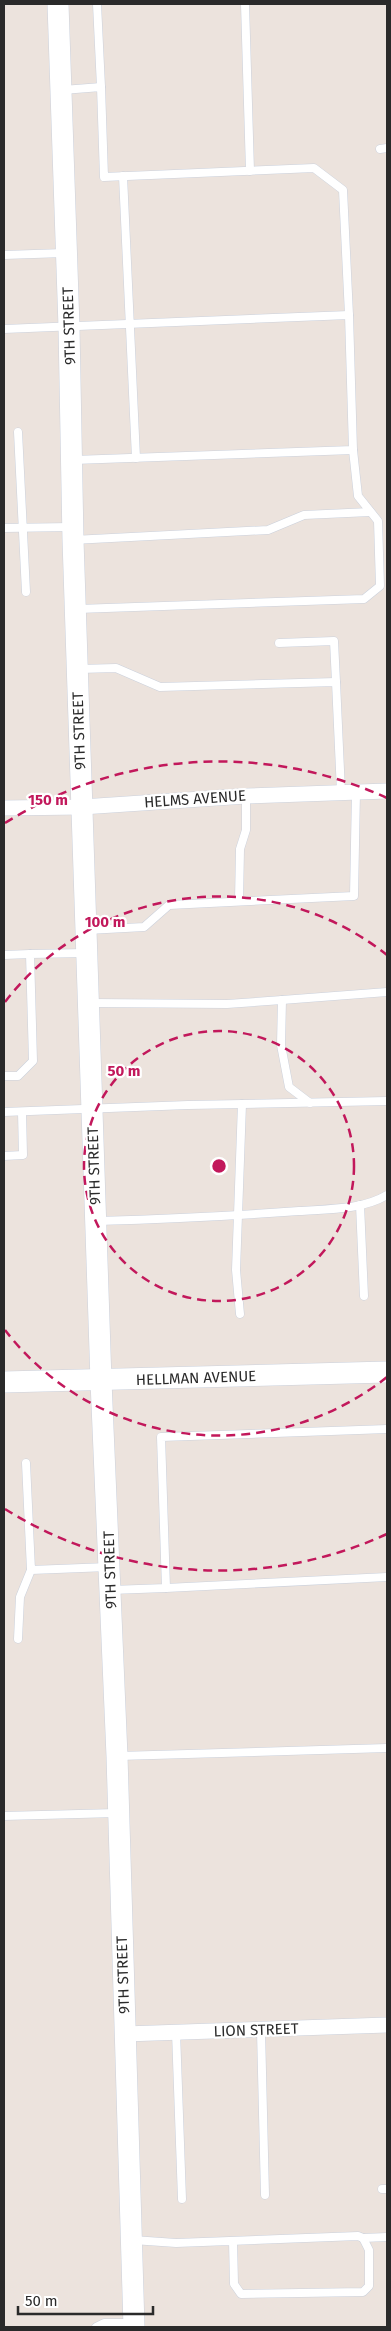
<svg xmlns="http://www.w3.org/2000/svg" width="391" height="2331" font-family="'Fira Sans',sans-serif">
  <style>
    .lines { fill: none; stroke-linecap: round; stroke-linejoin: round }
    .lane-casing { stroke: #cbd1dc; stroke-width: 9 }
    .street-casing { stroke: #cbd1dc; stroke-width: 16 }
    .secondary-casing { stroke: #cbd1dc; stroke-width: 22 }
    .lane { stroke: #fff; stroke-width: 8 }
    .street { stroke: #fff; stroke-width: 15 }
    .secondary { stroke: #fff; stroke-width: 21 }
    .ring { fill: none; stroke: #c2185b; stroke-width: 2.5; stroke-dasharray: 9 6 }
    .labels { text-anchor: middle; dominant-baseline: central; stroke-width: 4.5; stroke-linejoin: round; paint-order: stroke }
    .street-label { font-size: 15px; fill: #2a2a2a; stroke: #fff }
    .centre { fill: #c2185b; stroke: #fff; stroke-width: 2.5 }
    .ring-label { font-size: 15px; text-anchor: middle; font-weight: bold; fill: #c2185b; stroke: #fff; stroke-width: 4.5; stroke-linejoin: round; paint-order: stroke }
  </style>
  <rect width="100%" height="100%" fill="#ece3dd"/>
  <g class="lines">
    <defs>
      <g id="lane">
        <path d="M97 4 101 87"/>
        <path d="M245 4 250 171"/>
        <path d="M63 90 101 87 104 177 314 168 343 190 349 315"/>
        <path d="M380 149 387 148"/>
        <path d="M123 176 136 458"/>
        <path d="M4 255 64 253"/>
        <path d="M4 329 349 315 353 450 74 460"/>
        <path d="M18 432 26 592"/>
        <path d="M4 528 71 527"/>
        <path d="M73 540 268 530 304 515 370 512"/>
        <path d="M78 609 364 599 380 586 378 521 358 496 353 450"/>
        <path d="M279 643 334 641 336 682"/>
        <path d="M79 669 116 668 160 687 336 682 341 792"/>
        <path d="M239 901 240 849 246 830V796"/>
        <path d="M88 930 144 927 169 905 354 896 356 792"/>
        <path d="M4 955 30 954"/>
        <path d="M91 1003 227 1004 282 1000"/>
        <path d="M4 1076H18L33 1061 30 954 85 953"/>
        <path d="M310 1103 289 1087 281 1045 282 1000 387 992"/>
        <path d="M4 1112 188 1105 387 1101"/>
        <path d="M4 1156 23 1155 22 1112"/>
        <path d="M360 1205 364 1296"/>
        <path d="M97 1221C165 1219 232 1216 299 1211 328 1209 362 1210 387 1195"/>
        <path d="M240 1314 236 1270 242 1104"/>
        <path d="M26 1463 31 1570 108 1567"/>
        <path d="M166 1588 387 1577"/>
        <path d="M111 1590 166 1588 161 1437 387 1429"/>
        <path d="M18 1639 20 1597 31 1570"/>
        <path d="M119 1756 387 1748"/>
        <path d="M4 1816 116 1813"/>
        <path d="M261 2031 265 2195"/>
        <path d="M176 2032 182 2199"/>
        <path d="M382 2189H387"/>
        <path d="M363 2238 387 2237"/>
        <path d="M133 2240 176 2243 358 2236 363 2238 369 2250V2286L363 2292 241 2294 234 2284 233 2241"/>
        <path d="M96 2327 104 2323H133"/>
      </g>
      <g id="street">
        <path d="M4 808 82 807 246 796 387 791"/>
        <path d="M125 2034 387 2025"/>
      </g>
      <g id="secondary">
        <path d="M58 4 69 327 73 540 101 1381 117 1756 134 2327"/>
        <path d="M4 1382 387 1372"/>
      </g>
    </defs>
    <use href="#lane" class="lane-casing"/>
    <use href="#street" class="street-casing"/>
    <use href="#secondary" class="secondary-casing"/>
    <use href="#lane" class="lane"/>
    <use href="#street" class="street"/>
    <use href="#secondary" class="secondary"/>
  </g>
  <g class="ring">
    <circle cx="219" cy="1166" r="135"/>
    <path d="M387 1377A270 270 0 0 1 5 1330M5 1002A270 270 0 0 1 387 955"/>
    <path d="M387 1534A404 404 0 0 1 5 1509M5 823A404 404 0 0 1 387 798"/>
  </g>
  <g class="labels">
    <g class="street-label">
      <text transform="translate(69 326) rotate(-92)">9TH STREET</text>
      <text transform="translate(79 731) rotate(-92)">9TH STREET</text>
      <text transform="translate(195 799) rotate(-4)">HELMS AVENUE</text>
      <text transform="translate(94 1166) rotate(-92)">9TH STREET</text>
      <text transform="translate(196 1378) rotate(-2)">HELLMAN AVENUE</text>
      <text transform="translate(110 1570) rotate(-92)">9TH STREET</text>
      <text transform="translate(123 1975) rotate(-92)">9TH STREET</text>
      <text transform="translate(256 2030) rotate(-2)">LION STREET</text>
    </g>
  </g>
  <circle cx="219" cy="1166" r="8" class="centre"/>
  <g class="ring-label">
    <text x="48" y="805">150 m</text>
    <text x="105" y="927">100 m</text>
    <text x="124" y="1076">50 m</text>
  </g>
  <rect width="391" height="2331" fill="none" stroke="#2a2a2a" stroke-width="10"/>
  <path d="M18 2306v8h135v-8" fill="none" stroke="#2a2a2a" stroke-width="2.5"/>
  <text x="25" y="2306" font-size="15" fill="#2a2a2a" stroke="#ffffff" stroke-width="4" paint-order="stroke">50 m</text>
</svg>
